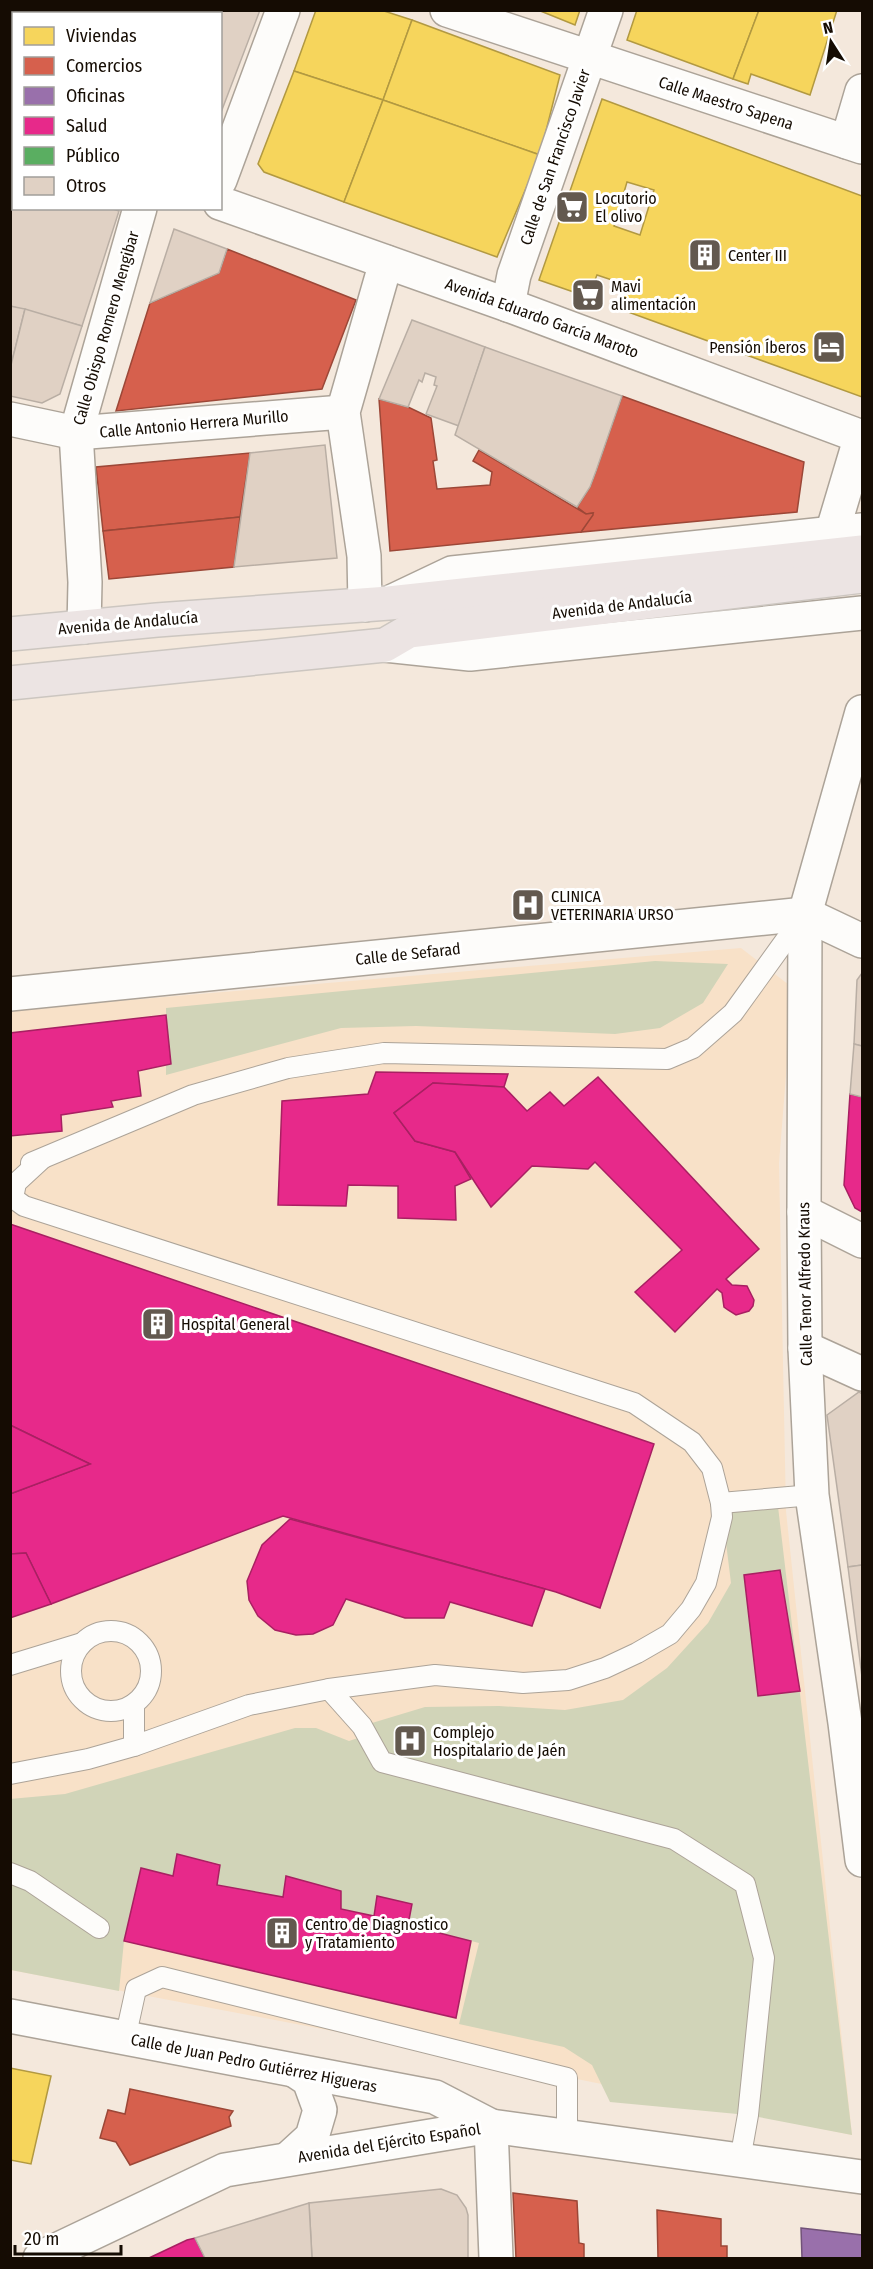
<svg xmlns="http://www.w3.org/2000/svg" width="873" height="2269" font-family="'Fira Sans Condensed',sans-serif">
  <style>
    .built { fill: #f8e1c8 }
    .green { fill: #d1d4b8 }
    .homes { fill: #f6d55c; stroke: #b29941; stroke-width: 1.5; fill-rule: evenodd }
    .shops { fill: #d6604d; stroke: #9c4737; stroke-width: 1.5 }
    .offices { fill: #9970ab; stroke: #715279; stroke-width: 1.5 }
    .health { fill: #e7298a; stroke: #a82062; stroke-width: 1.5 }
    .public { fill: #5aae61; stroke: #457d45; stroke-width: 1.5 }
    .building { fill: #e0d1c4; stroke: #b9aea4; stroke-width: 1.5 }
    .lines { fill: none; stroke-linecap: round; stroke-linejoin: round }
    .service-casing { stroke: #aca398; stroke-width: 22 }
    .minor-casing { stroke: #aca398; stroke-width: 36 }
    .tertiary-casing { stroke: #aca398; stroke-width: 36 }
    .primary-casing { stroke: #ccc6c0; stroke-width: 36 }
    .service { stroke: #fdfcfa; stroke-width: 20 }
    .minor { stroke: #fdfcfa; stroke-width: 33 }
    .tertiary { stroke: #fdfcfa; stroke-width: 33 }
    .primary { stroke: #ece4e3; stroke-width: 33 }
    .labels { text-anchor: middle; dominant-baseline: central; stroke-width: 6; stroke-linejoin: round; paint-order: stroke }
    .street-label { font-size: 16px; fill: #150c03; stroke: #fff }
    .poi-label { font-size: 16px; fill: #150c03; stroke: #fff; text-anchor: start }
  </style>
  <rect width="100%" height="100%" fill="#f4e8dc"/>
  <path class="built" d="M741 948 793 988 779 1163 786 1511 852 2135 459 2055 11 1970V1010Z"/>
  <g class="green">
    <path d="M655 961 728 964 703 1003 660 1028 615 1034 416 1026 341 1028 166 1075V1008Z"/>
    <path d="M777 1498 852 2135 748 2115 610 2102 592 2065 564 2047 459 2024 479 1943 408 1925 412 1904 377 1896 374 1916 341 1909 340 1891 286 1876 283 1897 217 1885 220 1864 177 1854 173 1876 141 1868 124 1941 119 1991 11 1970 10 1799 65 1794 295 1728H316L349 1741 367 1735 362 1726 425 1707 499 1706 565 1710 623 1700 667 1668 708 1623 731 1583 721 1503Z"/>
  </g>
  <g class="homes">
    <path d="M316 10H381L412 20 383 100 294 71Z"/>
    <path d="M538 10H580L575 25Z"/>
    <path d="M637 10H759L733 79 627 40Z"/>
    <path d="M759 10H837L810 95 751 74 748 84 733 79Z"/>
    <path d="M412 20 560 75 540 155 383 100Z"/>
    <path d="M294 71 383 100 344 202 264 172 258 164Z"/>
    <path d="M602 99 862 196V397L620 309 625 294 610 288 612 280 597 275 588 297 539 280ZM627 182 654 190 640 235 614 226Z"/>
    <path d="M383 100 540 155 497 257 344 202Z"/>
    <path d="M10 2068 51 2076 31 2164 10 2160Z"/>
  </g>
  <g class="shops">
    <path d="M227 249 356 300 322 389 116 411 150 303 219 273Z"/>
    <path d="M622 396 804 462 797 512 581 532 593 513 586 514 577 507 590 487 596 471Z"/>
    <path d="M379 399 408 407 431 418 437 460 433 461 437 489 490 485 492 472 473 461 479 450 586 514 593 513V515L581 532 390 551Z"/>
    <path d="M250 453 240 517 103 531 96 467Z"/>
    <path d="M240 517 234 567 109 579 103 531Z"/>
    <path d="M130 2089 233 2111 229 2117 231 2126 130 2165 116 2142 100 2138 108 2110 125 2114Z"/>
    <path d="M513 2193 577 2201 579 2243 584 2244V2258H516Z"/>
    <path d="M657 2210 721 2219V2246H727V2258H658Z"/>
  </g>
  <path class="offices" d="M801 2228 862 2235V2258H802Z"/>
  <g class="health">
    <path d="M166 1015 171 1064 138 1071 141 1096 111 1101 113 1107 61 1115 62 1131 10 1136V1033Z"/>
    <path d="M376 1072 508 1074 504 1087 433 1083 394 1113 415 1141 455 1152 471 1179 455 1186 456 1220 398 1218V1186L348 1185 346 1206 278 1205 282 1101 368 1094Z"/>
    <path d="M598 1077 759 1249 726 1279 732 1285 747 1286 754 1300 753 1306 749 1311 736 1315 728 1310 724 1307 722 1293 717 1289 675 1332 635 1292 682 1250 595 1162 588 1169 532 1166 491 1207 455 1152 415 1141 394 1113 433 1083 504 1087 527 1111 550 1092 564 1106Z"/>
    <path d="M850 1094 862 1097V1212L855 1208 844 1185Z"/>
    <path d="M10 1224 654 1444 600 1608 556 1592 283 1516 51 1604 26 1553 10 1554V1494L90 1464 10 1425Z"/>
    <path d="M10 1425 90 1464 10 1494Z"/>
    <path d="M290 1519 545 1589 532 1626 450 1602 444 1618H405L346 1599 333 1625 313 1634 296 1635 275 1630 258 1616 249 1600 247 1581 262 1545Z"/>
    <path d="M26 1553 51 1604 10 1618V1554Z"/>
    <path d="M780 1570 800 1691 758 1696 744 1575Z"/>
    <path d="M177 1854 220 1865 217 1885 283 1897 286 1876 341 1891V1909L374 1916 377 1896 412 1904 408 1925 471 1941 456 2018 124 1941 141 1868 173 1876Z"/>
    <path d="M195 2238 205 2258H149L187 2240Z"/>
  </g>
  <path class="public" d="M32 10H172L171 14H31Z"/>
  <g class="building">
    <path d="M172 10H260L220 115V14H171Z"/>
    <path d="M10 183 14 184V208H110L119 211 82 326 10 306Z"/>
    <path d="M174 229 227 249 219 273 150 303Z"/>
    <path d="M10 306 25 309 10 369Z"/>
    <path d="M25 309 82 326 60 394 42 403 10 396V369Z"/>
    <path d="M412 320 485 347 459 426 426 414 437 386 434 385 436 377 425 373 422 382 419 380 408 407 379 399Z"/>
    <path d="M485 347 622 396 596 471 590 487 577 507 455 435Z"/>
    <path d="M325 445 337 558 234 567 250 453Z"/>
    <path d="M862 973V1046L854 1044 857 980Z"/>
    <path d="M854 1044 862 1046V1097L850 1094Z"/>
    <path d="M859 1392 862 1394V1565L848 1567 827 1415Z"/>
    <path d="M862 1565V1677L848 1567Z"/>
    <path d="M441 2189 457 2195 466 2208 468 2215V2258H312L309 2203Z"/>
    <path d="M309 2203 312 2258H205L195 2238Z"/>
  </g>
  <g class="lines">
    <defs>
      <g id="service">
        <path d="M31 1163 193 1095 288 1068 384 1053 667 1059 693 1048 733 1013 803 916"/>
        <path d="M721 1503 812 1495"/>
        <circle cx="111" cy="1671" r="40"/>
        <path d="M10 1665 82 1643"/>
        <path d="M329 1689 362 1726 382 1762 674 1839 745 1884 764 1958 748 2115 740 2160"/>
        <path d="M134 1704V1746"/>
        <path d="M10 1774 88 1759 134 1746 249 1705 329 1689 435 1675 523 1683 568 1680 605 1668 637 1653 670 1634 691 1609 706 1583 722 1517 721 1503 712 1468 692 1442 634 1403 24 1206 13 1198 16 1183 42 1159"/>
        <path d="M10 1873 30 1881 99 1928"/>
        <path d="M125 2039 136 1989 162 1977 567 2078V2136"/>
      </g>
      <g id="minor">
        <path d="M447 10 862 147"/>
        <path d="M847 142 862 91"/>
        <path d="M220 180 283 10"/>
        <path d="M508 305 514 275 606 10"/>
        <path d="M10 419 76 433 343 412"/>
        <path d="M832 533 861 436"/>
        <path d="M365 605 364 556 343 412 386 262"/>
        <path d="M84 627 85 582 76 433 140 208"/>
        <path d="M862 712 805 914 804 1212 805 1348 812 1495 845 1723 862 1860"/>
        <path d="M10 994 805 914 862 941"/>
        <path d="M804 1212 862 1241"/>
        <path d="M805 1348 862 1374"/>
        <path d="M10 2016 435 2097 491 2126 496 2258"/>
        <path d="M288 2159 312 2137 320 2110 309 2080 297 2072"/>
      </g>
      <g id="tertiary">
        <path d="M10 50 14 53"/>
        <path d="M220 203 508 305 862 437"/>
        <path d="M393 601 452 573 862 530"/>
        <path d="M385 645 470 654 862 613"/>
        <path d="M40 2258 225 2170 491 2126 862 2177"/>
      </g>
      <g id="primary">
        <path d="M10 634 157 620 389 603 862 552"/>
        <path d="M10 683 385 645 409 631 862 576"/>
      </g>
    </defs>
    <use href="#service" class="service-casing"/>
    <use href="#minor" class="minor-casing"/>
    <use href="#tertiary" class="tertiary-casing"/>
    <use href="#primary" class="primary-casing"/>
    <use href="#service" class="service"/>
    <use href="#minor" class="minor"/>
    <use href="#tertiary" class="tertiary"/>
    <use href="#primary" class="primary"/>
  </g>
  <defs>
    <symbol id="supermarket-square" viewBox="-11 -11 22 22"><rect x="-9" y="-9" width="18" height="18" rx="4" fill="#63594f" stroke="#fff"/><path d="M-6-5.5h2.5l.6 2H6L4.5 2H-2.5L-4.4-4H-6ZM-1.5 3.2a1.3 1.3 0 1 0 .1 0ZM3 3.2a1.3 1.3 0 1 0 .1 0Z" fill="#fff"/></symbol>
    <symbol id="building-square" viewBox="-11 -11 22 22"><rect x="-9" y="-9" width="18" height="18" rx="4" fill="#63594f" stroke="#fff"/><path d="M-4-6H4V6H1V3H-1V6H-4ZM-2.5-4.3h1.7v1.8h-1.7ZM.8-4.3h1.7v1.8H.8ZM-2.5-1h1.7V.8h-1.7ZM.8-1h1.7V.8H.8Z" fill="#fff"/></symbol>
    <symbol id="hotel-square" viewBox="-11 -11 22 22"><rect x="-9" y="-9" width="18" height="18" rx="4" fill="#63594f" stroke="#fff"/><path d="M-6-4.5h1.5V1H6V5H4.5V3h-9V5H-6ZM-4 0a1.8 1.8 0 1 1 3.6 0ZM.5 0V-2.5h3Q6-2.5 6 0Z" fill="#fff"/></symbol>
    <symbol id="hospital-square" viewBox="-11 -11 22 22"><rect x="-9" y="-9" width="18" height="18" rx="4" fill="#63594f" stroke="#fff"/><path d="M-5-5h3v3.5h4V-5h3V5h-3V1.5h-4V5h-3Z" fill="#fff"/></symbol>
  </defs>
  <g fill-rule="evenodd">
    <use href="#supermarket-square" x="553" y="188" width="38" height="38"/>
    <use href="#building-square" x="686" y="236" width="38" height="38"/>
    <use href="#supermarket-square" x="569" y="276" width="38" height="38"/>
    <use href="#hotel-square" x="810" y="328" width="38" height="38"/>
    <use href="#hospital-square" x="509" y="886" width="38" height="38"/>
    <use href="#building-square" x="139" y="1305" width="38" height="38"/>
    <use href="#hospital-square" x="391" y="1722" width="38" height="38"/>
    <use href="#building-square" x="263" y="1914" width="38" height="38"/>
  </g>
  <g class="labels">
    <g class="street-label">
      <text transform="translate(726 103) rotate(18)">Calle Maestro Sapena</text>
      <text transform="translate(555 157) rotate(-71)">Calle de San Francisco Javier</text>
      <text transform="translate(542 318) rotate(20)">Avenida Eduardo García Maroto</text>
      <text transform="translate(106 328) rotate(-74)">Calle Obispo Romero Mengibar</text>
      <text transform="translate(194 424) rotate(-5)">Calle Antonio Herrera Murillo</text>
      <text transform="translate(622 605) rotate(-7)">Avenida de Andalucía</text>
      <text transform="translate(128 623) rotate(-5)">Avenida de Andalucía</text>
      <text transform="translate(408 954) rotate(-6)">Calle de Sefarad</text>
      <text transform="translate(805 1284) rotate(-91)">Calle Tenor Alfredo Kraus</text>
      <text transform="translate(254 2063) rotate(11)">Calle de Juan Pedro Gutiérrez Higueras</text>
      <text transform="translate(389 2143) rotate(-9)">Avenida del Ejército Español</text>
    </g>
    <g class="poi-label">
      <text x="595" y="198">Locutorio<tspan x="595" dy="18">El olivo</tspan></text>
      <text x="728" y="255">Center III</text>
      <text x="611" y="286">Mavi<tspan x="611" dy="18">alimentación</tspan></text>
      <text x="806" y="347" text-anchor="end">Pensión Íberos</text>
      <text x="551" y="896">CLINICA<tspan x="551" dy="18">VETERINARIA URSO</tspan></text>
      <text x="181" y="1324">Hospital General</text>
      <text x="433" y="1732">Complejo<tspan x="433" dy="18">Hospitalario de Jaén</tspan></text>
      <text x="305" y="1924">Centro de Diagnostico<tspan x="305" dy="18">y Tratamiento</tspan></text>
    </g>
  </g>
  <rect width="873" height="2269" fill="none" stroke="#150c03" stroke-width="24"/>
  <rect x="12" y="12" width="210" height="198" fill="#ffffff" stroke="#a19e9a" stroke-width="1.5"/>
  <rect x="24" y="27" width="30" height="18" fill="#f6d55c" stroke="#a19e9a" stroke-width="1.5"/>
  <text x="66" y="42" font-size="18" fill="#150c03">Viviendas</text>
  <rect x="24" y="57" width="30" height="18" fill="#d6604d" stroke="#a19e9a" stroke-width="1.5"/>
  <text x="66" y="72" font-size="18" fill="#150c03">Comercios</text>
  <rect x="24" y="87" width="30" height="18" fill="#9970ab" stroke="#a19e9a" stroke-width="1.5"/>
  <text x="66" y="102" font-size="18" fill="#150c03">Oficinas</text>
  <rect x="24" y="117" width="30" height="18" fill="#e7298a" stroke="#a19e9a" stroke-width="1.5"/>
  <text x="66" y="132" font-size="18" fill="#150c03">Salud</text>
  <rect x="24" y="147" width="30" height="18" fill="#5aae61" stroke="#a19e9a" stroke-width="1.5"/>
  <text x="66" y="162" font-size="18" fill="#150c03">Público</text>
  <rect x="24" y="177" width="30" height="18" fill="#e0d1c4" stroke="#a19e9a" stroke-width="1.5"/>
  <text x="66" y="192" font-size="18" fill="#150c03">Otros</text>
  <g transform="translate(831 42) rotate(348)" stroke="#ffffff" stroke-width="4.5" paint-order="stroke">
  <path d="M0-4.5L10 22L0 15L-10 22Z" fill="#150c03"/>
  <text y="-9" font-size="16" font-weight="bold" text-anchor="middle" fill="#150c03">N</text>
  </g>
  <path d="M15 2245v9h106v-9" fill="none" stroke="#150c03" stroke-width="3"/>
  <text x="24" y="2245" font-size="18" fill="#150c03" stroke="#ffffff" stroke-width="4.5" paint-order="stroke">20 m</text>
</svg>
